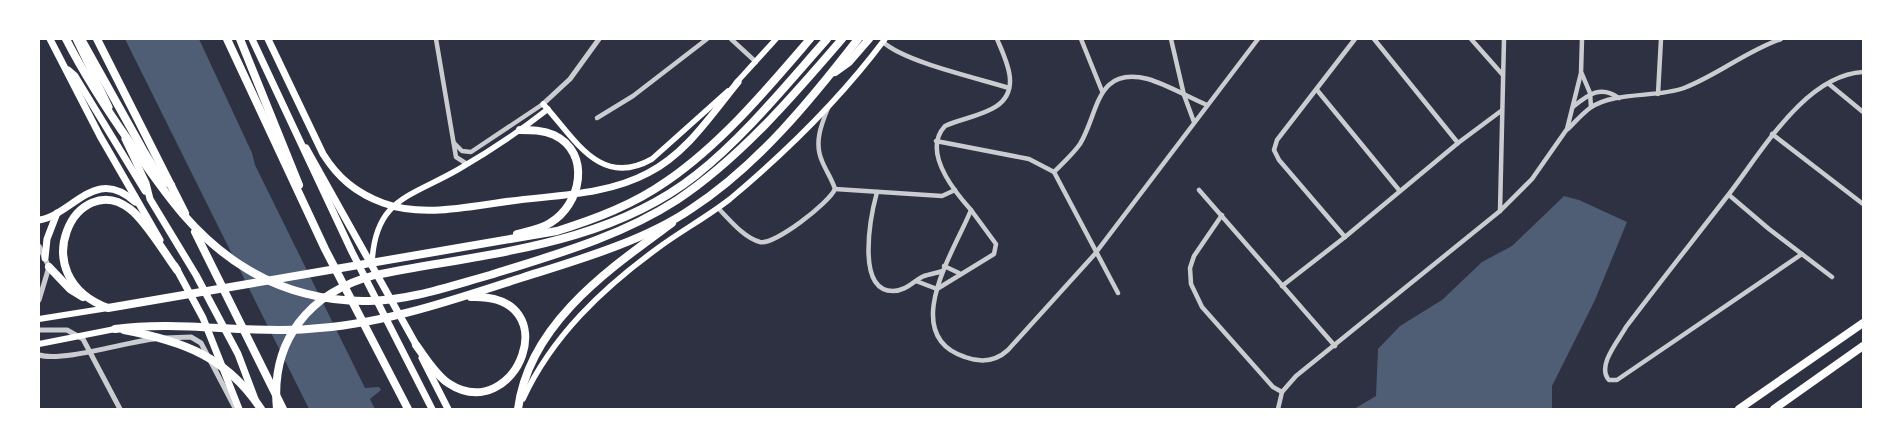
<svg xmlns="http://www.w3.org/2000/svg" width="1902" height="448" font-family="'Work Sans',sans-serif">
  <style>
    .water { fill: #4f5d75 }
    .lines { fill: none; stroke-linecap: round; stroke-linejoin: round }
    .minor { stroke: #caccd0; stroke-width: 4.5 }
    .tertiary { stroke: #caccd0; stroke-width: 5 }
    .secondary { stroke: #fff; stroke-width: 5.5 }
    .primary { stroke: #fff; stroke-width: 6 }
    .trunk { stroke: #fff; stroke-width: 7 }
    .motorway { stroke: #fff; stroke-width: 8 }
  </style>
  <rect width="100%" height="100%" fill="#2d3142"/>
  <g class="water">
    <path d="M125 39H199L252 153 255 165 365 388 379 387 381 390 370 399 375 409H309Z"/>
    <path d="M1564 196 1579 200 1627 222 1595 300 1552 386V409H1354L1376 396 1378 349 1400 326 1442 300 1482 262 1512 246Z"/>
  </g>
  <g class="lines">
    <g class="minor">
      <path d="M436 39 456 157 467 164"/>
      <path d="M731 39 756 62"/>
      <path d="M997 39C1002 51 1010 67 1010 80 1011 114 968 115 945 126 922 151 953 190 971 210 956 248 897 335 965 357 981 363 996 361 1008 350L1094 255 1258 39"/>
      <path d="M1081 39 1102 91"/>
      <path d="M1171 39 1184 95 1194 122"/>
      <path d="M1374 39 1458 143"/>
      <path d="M1471 39 1502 74"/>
      <path d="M883 42C905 62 977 78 1009 88"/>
      <path d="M1582 74 1590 93 1591 107"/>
      <path d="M1829 84 1863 112"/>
      <path d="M1317 90 1399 190"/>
      <path d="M1658 94 1661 39"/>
      <path d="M1574 106C1589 94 1601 85 1619 98"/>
      <path d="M597 118 633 96 707 39"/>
      <path d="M1568 129C1575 122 1582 114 1590 108 1614 91 1657 98 1684 88 1718 75 1746 51 1781 39"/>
      <path d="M1772 134 1863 204"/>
      <path d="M936 141 1029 159 1054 172 1118 293"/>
      <path d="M454 143 462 151 471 152 543 104"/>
      <path d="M1054 172C1063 163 1073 154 1080 144 1099 113 1095 66 1148 79 1168 85 1188 97 1207 105"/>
      <path d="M835 189 942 196 955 190"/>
      <path d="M1199 190 1335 346"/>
      <path d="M877 192C871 214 855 291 893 291 906 291 913 281 924 276 930 274 937 273 943 271"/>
      <path d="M1729 195 1769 229 1832 277"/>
      <path d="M718 208C729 219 744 238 760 242 775 245 829 203 835 189 832 179 826 171 822 161 814 143 821 125 828 108"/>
      <path d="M1500 211 1504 39"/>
      <path d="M1222 215 1194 256 1190 268 1191 284 1202 307 1273 387 1282 392"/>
      <path d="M1345 237 1279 160 1274 150 1277 140 1355 39"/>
      <path d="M1802 254 1617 380H1609C1596 366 1619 340 1626 327 1660 282 1695 238 1729 194 1761 153 1805 75 1863 72"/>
      <path d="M944 266 959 273"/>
      <path d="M916 281 937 289 994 254 996 244 971 210"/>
      <path d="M1282 286 1345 237 1458 143 1501 111"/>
      <path d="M1278 409 1282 392 1296 376 1500 211 1532 179 1567 129 1581 73 1582 39"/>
    </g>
    <g class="tertiary">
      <path d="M543 104 570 79 599 39"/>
      <path d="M39 246 49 267 39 300"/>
      <path d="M39 330H67L83 339 120 409"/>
      <path d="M165 338 191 337 201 343 234 406"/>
      <path d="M39 355C63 362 126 342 154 339"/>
    </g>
    <g class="secondary">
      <path d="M736 83 776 39"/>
      <path d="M543 104C574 137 599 189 652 159L728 91"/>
      <path d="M372 265C374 198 411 197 459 169 490 151 520 131 548 109"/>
      <path d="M523 399C552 336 603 288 658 248 681 231 707 217 730 199 786 152 841 98 885 39"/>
    </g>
    <g class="primary">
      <path d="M39 319 108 308"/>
      <path d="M39 344 115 329"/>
    </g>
    <g class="trunk">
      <path d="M50 39 100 136 160 240"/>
      <path d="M76 39 109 107"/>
      <path d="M252 39 352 252 432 409"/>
      <path d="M268 39 323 154C338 178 356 193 383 203 423 218 471 206 511 201 557 195 607 195 648 173 687 153 711 115 738 82"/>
      <path d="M68 70 75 76 145 191"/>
      <path d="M125 139 146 183 150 199 196 275 238 354 255 399"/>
      <path d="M306 148 418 348"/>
      <path d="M39 220C73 215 95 165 135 202"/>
      <path d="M45 258 47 239 57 213"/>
      <path d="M175 266 203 318 239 409"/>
      <path d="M422 358 448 409"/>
    </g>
    <g class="motorway">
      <path d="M66 39C85 76 107 110 131 144 164 192 195 238 247 269 283 291 327 302 369 301 411 300 450 286 490 275 554 255 620 237 677 200 739 159 794 95 842 39"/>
      <path d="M81 39 143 150 160 178 171 185"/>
      <path d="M97 39 185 213"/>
      <path d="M227 39 325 249 408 409"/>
      <path d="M240 39 299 185"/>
      <path d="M835 72 849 62 869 39"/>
      <path d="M195 232 283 409"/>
      <path d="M517 234C528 231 541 229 550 223 581 205 592 153 554 135 543 130 531 130 520 130"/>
      <path d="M49 267 70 289 83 297"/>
      <path d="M177 270C165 254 146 221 130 209 77 168 22 276 108 308L557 231C595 219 633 205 667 181 722 143 767 89 810 39"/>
      <path d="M115 329C179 320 243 334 308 329 382 325 453 300 524 277 578 260 644 241 691 209 757 166 810 101 858 39"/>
      <path d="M124 330C183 341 227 357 261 409"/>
      <path d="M416 345C425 357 435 374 448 383 516 428 570 293 471 297"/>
      <path d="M277 409C270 340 310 292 375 275 484 253 605 247 696 175 745 136 786 85 827 39"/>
      <path d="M518 409C529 324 608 270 672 223"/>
      <path d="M1739 409 1863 323"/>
      <path d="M1774 409 1863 346"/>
    </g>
  </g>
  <rect width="1902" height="448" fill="none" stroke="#ffffff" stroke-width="80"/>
</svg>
